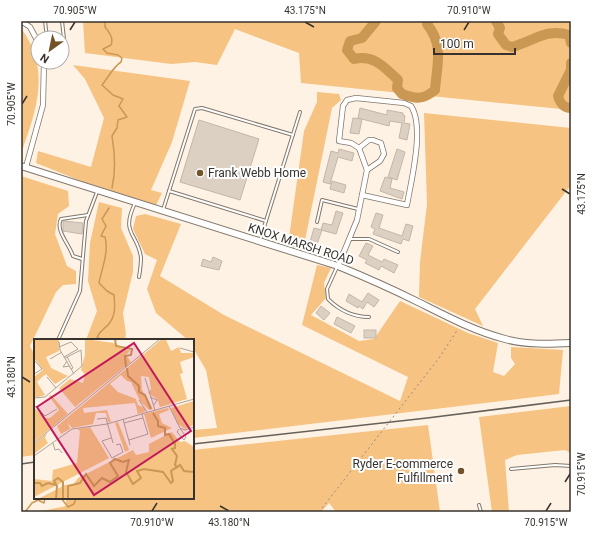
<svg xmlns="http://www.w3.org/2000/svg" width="592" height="533" font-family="Roboto,sans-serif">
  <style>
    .green { fill: #f6c382 }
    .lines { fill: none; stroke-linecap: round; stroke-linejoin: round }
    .stream { stroke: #cb9854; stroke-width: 1.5 }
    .river { stroke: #cb9854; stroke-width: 10 }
    .building { fill: #dcd0c3; stroke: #c2b7aa }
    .lane-casing { stroke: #81776b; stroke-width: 4 }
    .street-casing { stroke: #81776b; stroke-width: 6 }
    .secondary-casing { stroke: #81776b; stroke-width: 8 }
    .path { stroke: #948c83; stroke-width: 1; stroke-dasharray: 2 3; stroke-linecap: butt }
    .lane { stroke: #fff; stroke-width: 2 }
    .street { stroke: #fff; stroke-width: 4.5 }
    .secondary { stroke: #fff; stroke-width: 6 }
    .rail { stroke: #676059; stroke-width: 1.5 }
    .ticks { fill: none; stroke: #37322d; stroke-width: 1.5 }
    .poi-dot { fill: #725328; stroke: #fff; stroke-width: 1.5 }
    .labels { text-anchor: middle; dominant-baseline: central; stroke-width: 4; stroke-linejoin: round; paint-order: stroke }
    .poi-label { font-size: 12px; fill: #37322d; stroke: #fff; text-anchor: start }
    .street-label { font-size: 12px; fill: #37322d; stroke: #fff }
    .inset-river { fill: none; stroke: #cb9854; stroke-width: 2 }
    .inset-road { fill: none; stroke: #aea59b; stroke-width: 1 }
    .view { fill: #c2185b; fill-opacity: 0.15; stroke: #c2185b; stroke-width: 2 }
    .inset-edge { fill: none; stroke: #37322d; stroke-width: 2 }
    .neatline { fill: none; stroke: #37322d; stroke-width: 1.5 }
    .ticks-label { font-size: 10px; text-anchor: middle; fill: #37322d }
  </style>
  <rect width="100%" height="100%" fill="#fef2e5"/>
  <g class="green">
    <path d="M83 21H571V110L301 83 299 53 235 29 217 65 195 62 171 64 85 53Z"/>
    <path d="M21 28C51 69 37 109 21 153Z"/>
    <path d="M73 65 190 81 172 142 151 190 162 193 156 205 81 181 36 163 38 151 91 167 104 118 85 79Z"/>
    <path d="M317 92 339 94 341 100 332 108 303 250 288 245 304 131 317 102Z"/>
    <path d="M424 113 571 128V185L475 309 483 326 419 297 420 262 427 204Z"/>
    <path d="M21 176 68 191 69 206 58 214 55 234 67 266 76 271V284L63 285 56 292 30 346 35 356V455L21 457Z"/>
    <path d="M99 202 122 208 121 228 133 256V272L123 313 126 334 125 340H86L97 311 88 281 90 243Z"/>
    <path d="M145 214 181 224 160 276 224 315 400 401 408 377 302 325 317 265 331 268 324 283 326 298 311 315 359 341 374 339 400 301 468 333 498 343 493 372 504 376 515 364 511 358V347L563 350 559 394 193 438V430L217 428 206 370 193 348V340H188L156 313 147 289 157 260 145 254 133 229 136 216Z"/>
    <path d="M571 406V453L565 450 517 455 505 460 509 512H492L479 417Z"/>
    <path d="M428 425 440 512H336L329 503 321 512H42V511L66 506V498H193V450Z"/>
  </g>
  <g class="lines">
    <g class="stream">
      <path d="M105 21V27C109 32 114 38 111 45L103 49 107 53 118 55 122 58 121 62C113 67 108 78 102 85L113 95 123 99 119 106 127 117 118 120 117 128 112 136C115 154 116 171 112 188"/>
      <path d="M102 340 97 337C100 331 104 329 108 325 116 316 115 306 114 295L107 291 99 283C102 267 109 253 105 237L101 236 106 226 102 219 109 208"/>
      <path d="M61 498 68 507 74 504 76 498"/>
      <path d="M25 512 32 503 38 500 44 503 45 498"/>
    </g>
    <g class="river">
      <path d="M376 21 362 38 350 41 347 50 354 59C374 54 385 68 398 80L397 88 402 94C416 99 423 100 435 90 437 64 444 45 427 24L428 21"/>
      <path d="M496 21 500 28 498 34 506 45 512 47C534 41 546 28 569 35L571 43"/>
      <path d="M571 63V70L558 96C560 103 563 108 571 108"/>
    </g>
  </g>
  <g class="building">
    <path d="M360 108 387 115V110L403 113V115L405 116 404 123 410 124 407 140 399 138 402 123 390 121 389 126 358 118Z"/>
    <path d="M353 118 362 119 359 134 350 133Z"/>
    <path d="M199 120 259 139 240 200 180 182Z"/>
    <path d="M339 149 354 153 352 161 338 157 330 184 323 182 331 151 338 153Z"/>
    <path d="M397 149 405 152 397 180 388 177Z"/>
    <path d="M385 177 392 179 390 188 404 192 402 199 380 191Z"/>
    <path d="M332 181 346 185 344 193 330 189Z"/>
    <path d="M336 211 343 213 336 234 321 230 323 223 332 225Z"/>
    <path d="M376 213 383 215 379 228 402 236 406 224 413 226 409 241 403 239 401 244 373 234 375 229 371 227Z"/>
    <path d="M63 221 83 223 82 234 63 231Z"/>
    <path d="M314 228 322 230 317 244 310 242Z"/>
    <path d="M366 243 373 246 368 255 382 262 384 259 398 265 394 273 381 266 379 270 365 263 367 260 359 256Z"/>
    <path d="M213 257 222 261 219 270 201 266 203 259 211 262Z"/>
    <path d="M368 293 379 300 374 307 367 302 363 309 359 306 358 308 346 301 349 294 362 302Z"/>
    <path d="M321 306 330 313 324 320 316 313Z"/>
    <path d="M337 317 355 326 351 333 334 324Z"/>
    <rect x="364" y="330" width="12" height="8"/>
  </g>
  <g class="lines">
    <defs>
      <g id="lane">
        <path d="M45 21 47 38"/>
        <path d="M62 21 64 39 62 41"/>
        <path d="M169 191 195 109 202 108 293 135"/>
        <path d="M135 203C120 235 138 232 141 258 141 264 140 271 139 277"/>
        <path d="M163 210 169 191 266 221"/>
        <path d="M317 222 322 200 358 209"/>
        <path d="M350 239H369L398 252"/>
        <path d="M260 240 300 112"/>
        <path d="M82 259 73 256C69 244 55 230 61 219L88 215"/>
        <path d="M337 267 327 289 328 299C339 310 354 317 369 317"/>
        <path d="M58 340 80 291 86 221 97 192"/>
        <path d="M511 469 555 465 571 466"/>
        <path d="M479 505 481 512"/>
      </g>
      <g id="street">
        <path d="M21 21 30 27 38 42"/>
        <path d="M369 140H373L381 143 384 154 380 161 367 170 359 148Z"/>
        <path d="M359 148 351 143 339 141 343 106 347 100 356 98 404 103 411 106C425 127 411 181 407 205L362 195"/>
        <path d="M26 167 43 105 44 62"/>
        <path d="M338 266 357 220 367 170"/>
      </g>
      <path id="secondary" d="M21 166 338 266C365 277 392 289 418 302 446 316 474 331 505 339 527 345 549 344 571 343"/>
    </defs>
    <use href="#lane" class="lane-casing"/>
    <use href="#street" class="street-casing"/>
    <use href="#secondary" class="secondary-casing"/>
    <path class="path" d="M319 512 439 358 458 329"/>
    <use href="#lane" class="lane"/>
    <use href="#street" class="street"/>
    <use href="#secondary" class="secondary"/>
    <g class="rail">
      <path d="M193 444 427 418 571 400"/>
      <path d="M21 464 35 462"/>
    </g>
  </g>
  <path class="ticks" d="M305 22 314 27M70 30 75 22M464 30 469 22M22 104 27 96M562 189 570 194M22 377 30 382M565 482 570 474M220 506 229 511M152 511 157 503M546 511 551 503"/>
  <g class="poi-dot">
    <circle cx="200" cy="173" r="4"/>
    <circle cx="461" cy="471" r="4"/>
  </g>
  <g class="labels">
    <g class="poi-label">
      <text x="208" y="173">Frank Webb Home</text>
      <text x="453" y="464" text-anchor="end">Ryder E-commerce<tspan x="453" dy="14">Fulfillment</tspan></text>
    </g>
    <g class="street-label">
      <text transform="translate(301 244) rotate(18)">KNOX MARSH ROAD</text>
    </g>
  </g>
  <g transform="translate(34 339)">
    <rect width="160" height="160" fill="#fef2e5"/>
    <path d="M0 0H25V12L12 18 17 29 34 37 21 45 12 35 7 39 3 43 11 56 4 58H0V38L9 31 0 19ZM51 0 80 4 96 12 92 16 97 23 41 68 25 49 36 40 49 44 51 35 47 31 51 16ZM128 0H142L132 1 137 12 145 8 147 14H160V18L146 23 149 34 146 35 153 60 126 68 123 60 114 54 117 50 115 38 107 37 108 51 119 70 115 71 106 62 97 43 93 42 87 36 76 45 84 53 102 60 104 66 111 69V73L104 75 101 64 49 69 50 74 73 71 77 83H74L72 74H62L59 85 38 89 34 84 36 90 27 95 23 87ZM17 56 34 75 0 103V68L10 79H16L25 71 15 57ZM160 62V86L151 90 143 84 137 69ZM134 69 135 71 125 75 128 84 138 89 117 99 110 75ZM84 83 95 111 91 113 81 84ZM56 88 75 119 0 158V140L18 142 19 131 43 124 46 92 43 90ZM138 93 146 103 151 102 160 108V160H4L31 146 40 145 44 139 99 111 102 116 115 113V105ZM13 94 11 99 14 104 0 115V105Z" fill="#f6c382"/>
    <path class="inset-river" d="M81 0 82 7 98 10 97 16 91 17 92 28M93 29 94 37 105 47V53L111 56 117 70M119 74 124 82V87L131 89V96L135 95 141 105V109L138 110 143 117 141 126 144 129M0 144H6L8 147 14 144 22 146M22 160 23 147 20 142 24 139 29 143V160M34 160V147L46 144 52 135 60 147 68 139 76 143 84 137 76 124 81 120 89 123 95 121 92 133 99 145 107 139 103 132 110 130 129 133 137 144 139 142 137 132 146 126 150 132 160 133"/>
    <path class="inset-road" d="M25 3 26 11 40 35M25 8 37 3 44 10 30 18M146 9 160 13M33 18 39 29 37 30M16 20 28 13M0 21 8 30 0 35M33 22 29 28 36 27M13 38 22 49M111 39 121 71M116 58 123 61 120 66M0 59 11 58 48 27 47 11 31 19M105 61 113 73M0 66 11 77 23 70M135 67 146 89 151 91 160 88M63 80 72 79 79 104M89 80 96 106M90 84 109 79 108 75M145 90 143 93 150 101 152 98 146 89M77 99 68 102 78 119 89 113 86 105 82 106M95 101 114 95 109 79M0 104 126 0M19 104 21 111 25 110 28 114M0 117 38 90 73 85 160 60"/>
    <path class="view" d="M100 4 157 92 60 156 3 68Z"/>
    <rect width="160" height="160" class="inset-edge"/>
  </g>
  <rect width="592" height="533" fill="none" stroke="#ffffff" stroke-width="44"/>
  <g transform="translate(50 50) rotate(213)"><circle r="19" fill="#ffffff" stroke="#afadab"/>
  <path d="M0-3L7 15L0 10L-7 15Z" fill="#725328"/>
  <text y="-6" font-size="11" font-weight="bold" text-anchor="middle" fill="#37322d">N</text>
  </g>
  <path d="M434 48v6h81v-6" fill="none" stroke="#37322d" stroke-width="2"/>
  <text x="440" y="48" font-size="12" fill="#37322d" stroke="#ffffff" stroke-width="3" paint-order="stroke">100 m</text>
  <rect x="22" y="22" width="548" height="489" class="neatline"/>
  <g class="ticks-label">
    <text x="75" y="14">70.905°W</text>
    <text x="305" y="14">43.175°N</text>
    <text x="469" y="14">70.910°W</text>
    <text transform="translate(11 104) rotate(-90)" y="4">70.905°W</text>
    <text transform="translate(581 194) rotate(-90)" y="4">43.175°N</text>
    <text transform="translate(11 377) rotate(-90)" y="4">43.180°N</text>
    <text transform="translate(581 474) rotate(-90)" y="4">70.915°W</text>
    <text x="152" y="526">70.910°W</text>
    <text x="229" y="526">43.180°N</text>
    <text x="546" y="526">70.915°W</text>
  </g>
</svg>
